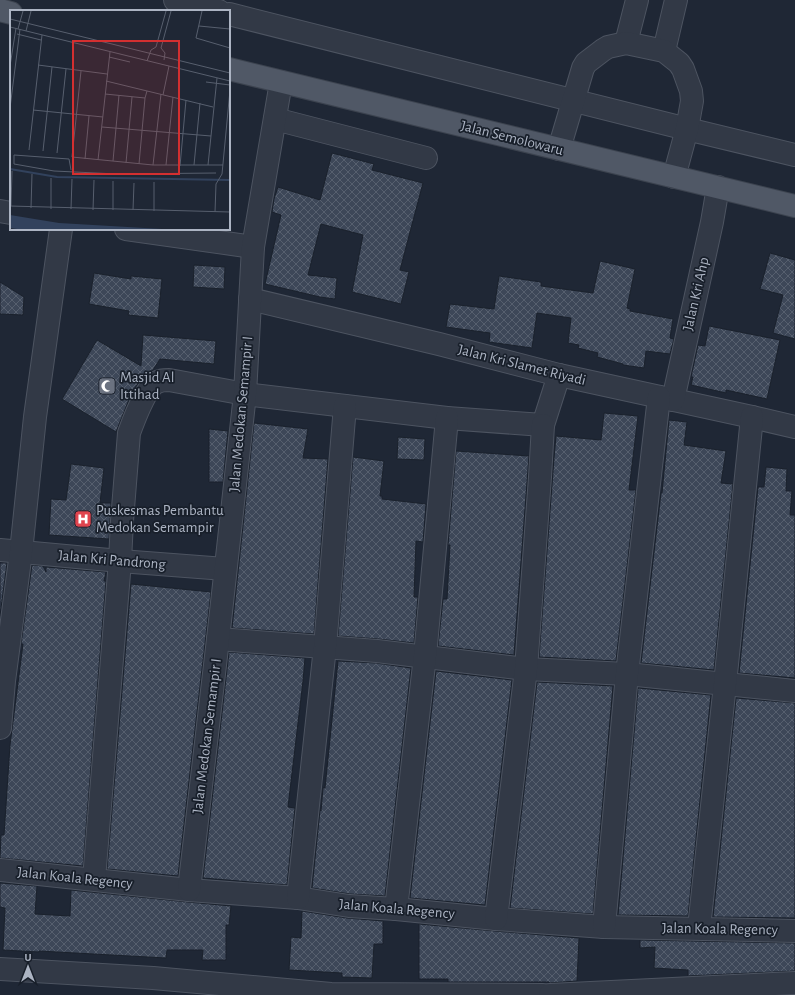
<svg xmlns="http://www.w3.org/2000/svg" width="795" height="995" font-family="'Alegreya Sans',sans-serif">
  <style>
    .building { fill: url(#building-cross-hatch); stroke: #1a212c }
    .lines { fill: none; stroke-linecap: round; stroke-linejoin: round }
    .minor-casing { stroke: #4d5461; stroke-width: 24 }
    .major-casing { stroke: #3c434f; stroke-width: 24 }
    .minor { stroke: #323946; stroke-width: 22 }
    .major { stroke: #505866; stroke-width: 22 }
    .labels { text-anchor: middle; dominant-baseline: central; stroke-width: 3.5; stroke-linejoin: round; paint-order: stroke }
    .street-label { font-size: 15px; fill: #acb4c3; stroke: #181f2a }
    .poi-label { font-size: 15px; fill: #acb4c3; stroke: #181f2a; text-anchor: start }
    .inset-river { fill: none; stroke: #32425d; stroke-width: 2 }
    .inset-road { fill: none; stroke: #575f6e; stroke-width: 1 }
    .view { fill: #d42f30; fill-opacity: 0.15; stroke: #d42f30; stroke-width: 2 }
    .inset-edge { fill: none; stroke: #acb4c3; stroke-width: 2 }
  </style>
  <defs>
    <pattern id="building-cross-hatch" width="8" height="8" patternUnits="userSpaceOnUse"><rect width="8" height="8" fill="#3d4758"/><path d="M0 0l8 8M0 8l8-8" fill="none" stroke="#565f6e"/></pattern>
  </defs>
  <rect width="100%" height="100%" fill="#1f2735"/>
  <g class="building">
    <path d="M332 153 374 164 372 170 423 183 400 270 409 272 401 304 352 292 363 235 321 224 308 275 337 278 335 299 320 297 265 284 281 215 272 212 274 199 278 187 320 200Z"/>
    <path d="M770 253 795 260V339L773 333 783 295 760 289Z"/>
    <path d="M600 261 635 269 627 308 630 309V311L673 319 670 338 674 339 670 354 646 351 644 368 623 365V364L597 357 598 353 578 348 579 345 568 343 571 318 537 313 532 348 489 342 490 333 446 327 450 304 494 309 499 276 541 282V286L593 293Z"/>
    <path d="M194 265 225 267 224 289 193 287Z"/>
    <path d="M94 273 131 279V276L162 279 158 318 128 315 129 311 89 304Z"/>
    <path d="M0 282 24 297 23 315 0 314Z"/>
    <path d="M709 326 780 340 767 399 726 390V393L691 385 693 377H691L698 345 705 346Z"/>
    <path d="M143 335 216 341 214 364 160 359 153 370 145 375 136 386 128 402 116 432 62 399 97 340 141 366Z"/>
    <path d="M604 413 638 416 629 490H636L616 661 539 657 554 458 556 436 601 440Z"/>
    <path d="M669 420 687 422 684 445 726 451 721 483 733 484 714 670 641 663 661 493H662Z"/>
    <path d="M254 423 308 429 303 458 328 459 314 634 232 628Z"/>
    <path d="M209 429 228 431 223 482H209Z"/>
    <path d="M398 437 425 439 424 460 397 459Z"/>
    <path d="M456 451 529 456 514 655 438 646 443 599H447L450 545H448Z"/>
    <path d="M353 457 384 461 380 496H382V499L426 504 423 542 416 541 414 597H418L414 643 378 639 338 636Z"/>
    <path d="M71 464 104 468 100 503H111L109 539 49 535 51 499 66 500Z"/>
    <path d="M766 467 787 469 786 491H792L790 515H795V678L739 673 758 487H764Z"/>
    <path d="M0 563H7L0 616Z"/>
    <path d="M32 565 43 566 46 572V567L106 572 104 581H106L83 866 0 858 1 835H4L10 745 23 644H21Z"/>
    <path d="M131 584 211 592 178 876 107 869Z"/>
    <path d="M229 652 305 658 303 681 288 807 295 808 287 885 203 878Z"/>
    <path d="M338 661 376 663 411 668 385 896 350 894 312 888 320 810 321 811 323 788H325Z"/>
    <path d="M436 671 512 680 485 905 410 898Z"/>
    <path d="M537 682 613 686 593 914 510 908Z"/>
    <path d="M638 688 711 695 688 916 618 915Z"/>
    <path d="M736 698 795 703V918L713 917Z"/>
    <path d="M0 883 37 886 35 914 70 916 71 890 188 902 231 906 229 925H226V960H202L203 950H167L166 958 39 951V952L3 950 5 908 0 907Z"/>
    <path d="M302 911 347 918 383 921V944H374L372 978 342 977V973L289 970 291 937 301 938Z"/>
    <path d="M419 924 495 931 579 938 577 981 549 983V982H448V979H419Z"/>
    <path d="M640 940 795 943V971L688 976V970L654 968 655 947 640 948Z"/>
  </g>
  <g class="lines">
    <defs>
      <g id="minor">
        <path d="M175 0 219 11"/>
        <path d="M229 14 687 129 795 155"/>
        <path d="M626 43 637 0"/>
        <path d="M664 51 676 0"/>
        <path d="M275 119 426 158"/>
        <path d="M559 149 583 68 586 63 603 50 608 47 626 43 664 51 679 63 683 69 691 91 692 101 687 129 674 177"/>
        <path d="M0 211 11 213"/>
        <path d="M126 229 253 247"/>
        <path d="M250 299 439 344 559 375 752 417 795 427"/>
        <path d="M673 400 712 222 718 187"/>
        <path d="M0 550 120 561 225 569"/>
        <path d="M218 639 377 651 526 669 627 674 795 691"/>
        <path d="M0 728 4 681 21 552 35 417 61 229"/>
        <path d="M0 870 189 890 298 898 349 906 396 909 496 919 604 927 795 931"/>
        <path d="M94 879 120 561 122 521 129 433C133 422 145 390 154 384 159 380 164 380 169 380L245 394 447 418 543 425 559 375"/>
        <path d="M189 890 218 639 245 394 253 247 281 82"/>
        <path d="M298 898 325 647 345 406"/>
        <path d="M396 909 425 656 447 418"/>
        <path d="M496 919 526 669 540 477 543 425"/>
        <path d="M604 927 627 674 659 397"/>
        <path d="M699 928 725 684 752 417"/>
        <path d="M0 969 153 978 331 994 543 995"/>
        <path d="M550 995 795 983"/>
      </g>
      <g id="major">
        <path d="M0 10 11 13"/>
        <path d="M229 69 795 206"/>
      </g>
    </defs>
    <use href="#minor" class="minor-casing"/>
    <use href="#major" class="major-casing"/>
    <use href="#minor" class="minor"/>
    <use href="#major" class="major"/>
  </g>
  <defs>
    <symbol id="mosque-square" viewBox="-11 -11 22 22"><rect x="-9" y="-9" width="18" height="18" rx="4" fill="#6b7280" stroke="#181f2a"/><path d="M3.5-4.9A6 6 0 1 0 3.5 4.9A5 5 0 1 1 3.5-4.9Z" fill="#fff"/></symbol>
    <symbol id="hospital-square" viewBox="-11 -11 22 22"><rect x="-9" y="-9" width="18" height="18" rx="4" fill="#e0444e" stroke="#181f2a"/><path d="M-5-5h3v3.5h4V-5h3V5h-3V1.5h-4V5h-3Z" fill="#fff"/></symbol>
  </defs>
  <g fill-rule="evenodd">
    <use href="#mosque-square" x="97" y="376" width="20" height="20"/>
    <use href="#hospital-square" x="73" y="509" width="20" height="20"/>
  </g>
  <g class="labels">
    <g class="street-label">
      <text transform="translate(512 138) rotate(14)">Jalan Semolowaru</text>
      <text transform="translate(696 294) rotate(-77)">Jalan Kri Ahp</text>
      <text transform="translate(522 365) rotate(14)">Jalan Kri Slamet Riyadi</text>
      <text transform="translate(241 414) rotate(-85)">Jalan Medokan Semampir I</text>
      <text transform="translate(112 560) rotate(5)">Jalan Kri Pandrong</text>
      <text transform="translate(207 736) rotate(-83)">Jalan Medokan Semampir I</text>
      <text transform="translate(75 878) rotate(6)">Jalan Koala Regency</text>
      <text transform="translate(397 909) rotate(5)">Jalan Koala Regency</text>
      <text transform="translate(720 929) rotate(1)">Jalan Koala Regency</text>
    </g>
    <g class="poi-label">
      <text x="120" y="377">Masjid Al<tspan x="120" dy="17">Ittihad</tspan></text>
      <text x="96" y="510">Puskesmas Pembantu<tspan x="96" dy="17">Medokan Semampir</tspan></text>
    </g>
  </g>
  <g transform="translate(10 10)">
    <rect width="220" height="220" fill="#1f2735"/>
    <path d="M0 205 49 213 152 219H7L0 218Z" fill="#32425d"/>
    <path class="inset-river" d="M0 159 47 167 220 170"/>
    <path class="inset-road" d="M192 1 186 28 220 38M0 9 220 63M189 16 220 19M0 17 220 71M8 19 13 1M16 21 21 1M7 24 31 30M151 38 161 1M151 38 155 43 154 50M99 47 120 52M137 51 141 40 146 37 156 1M28 55 97 64M0 56 6 18M71 61 62 147 143 155H213M96 71 203 97M196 72 220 75M95 84 135 88 137 81M153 85 159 56M0 98 10 19M23 100 93 107M92 117 201 126M19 140 32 25M33 141 42 57M47 143 56 59M75 149 79 106M88 150 100 42M103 151 109 85M116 153 122 87M129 154 135 88M143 155 151 84M156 155 163 87M184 155 190 93M198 155 207 68M170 156 176 90M61 160 59 149 4 145V154L44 161 107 164 206 163M0 196 220 202M1 196 2 161M21 198 22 164M41 199V168M61 199 62 169M83 200 84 170M103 200V171M123 200 124 173M144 201V172M205 202 206 174 212 164 220 80"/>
    <path class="view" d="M63 31H169V164H63Z"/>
    <rect width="220" height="220" class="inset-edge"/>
  </g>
  <g transform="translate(28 967)" stroke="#181f2a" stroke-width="3" paint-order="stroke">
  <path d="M0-3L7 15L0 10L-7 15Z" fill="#acb4c3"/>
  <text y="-6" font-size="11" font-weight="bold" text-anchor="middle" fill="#acb4c3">U</text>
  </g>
</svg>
